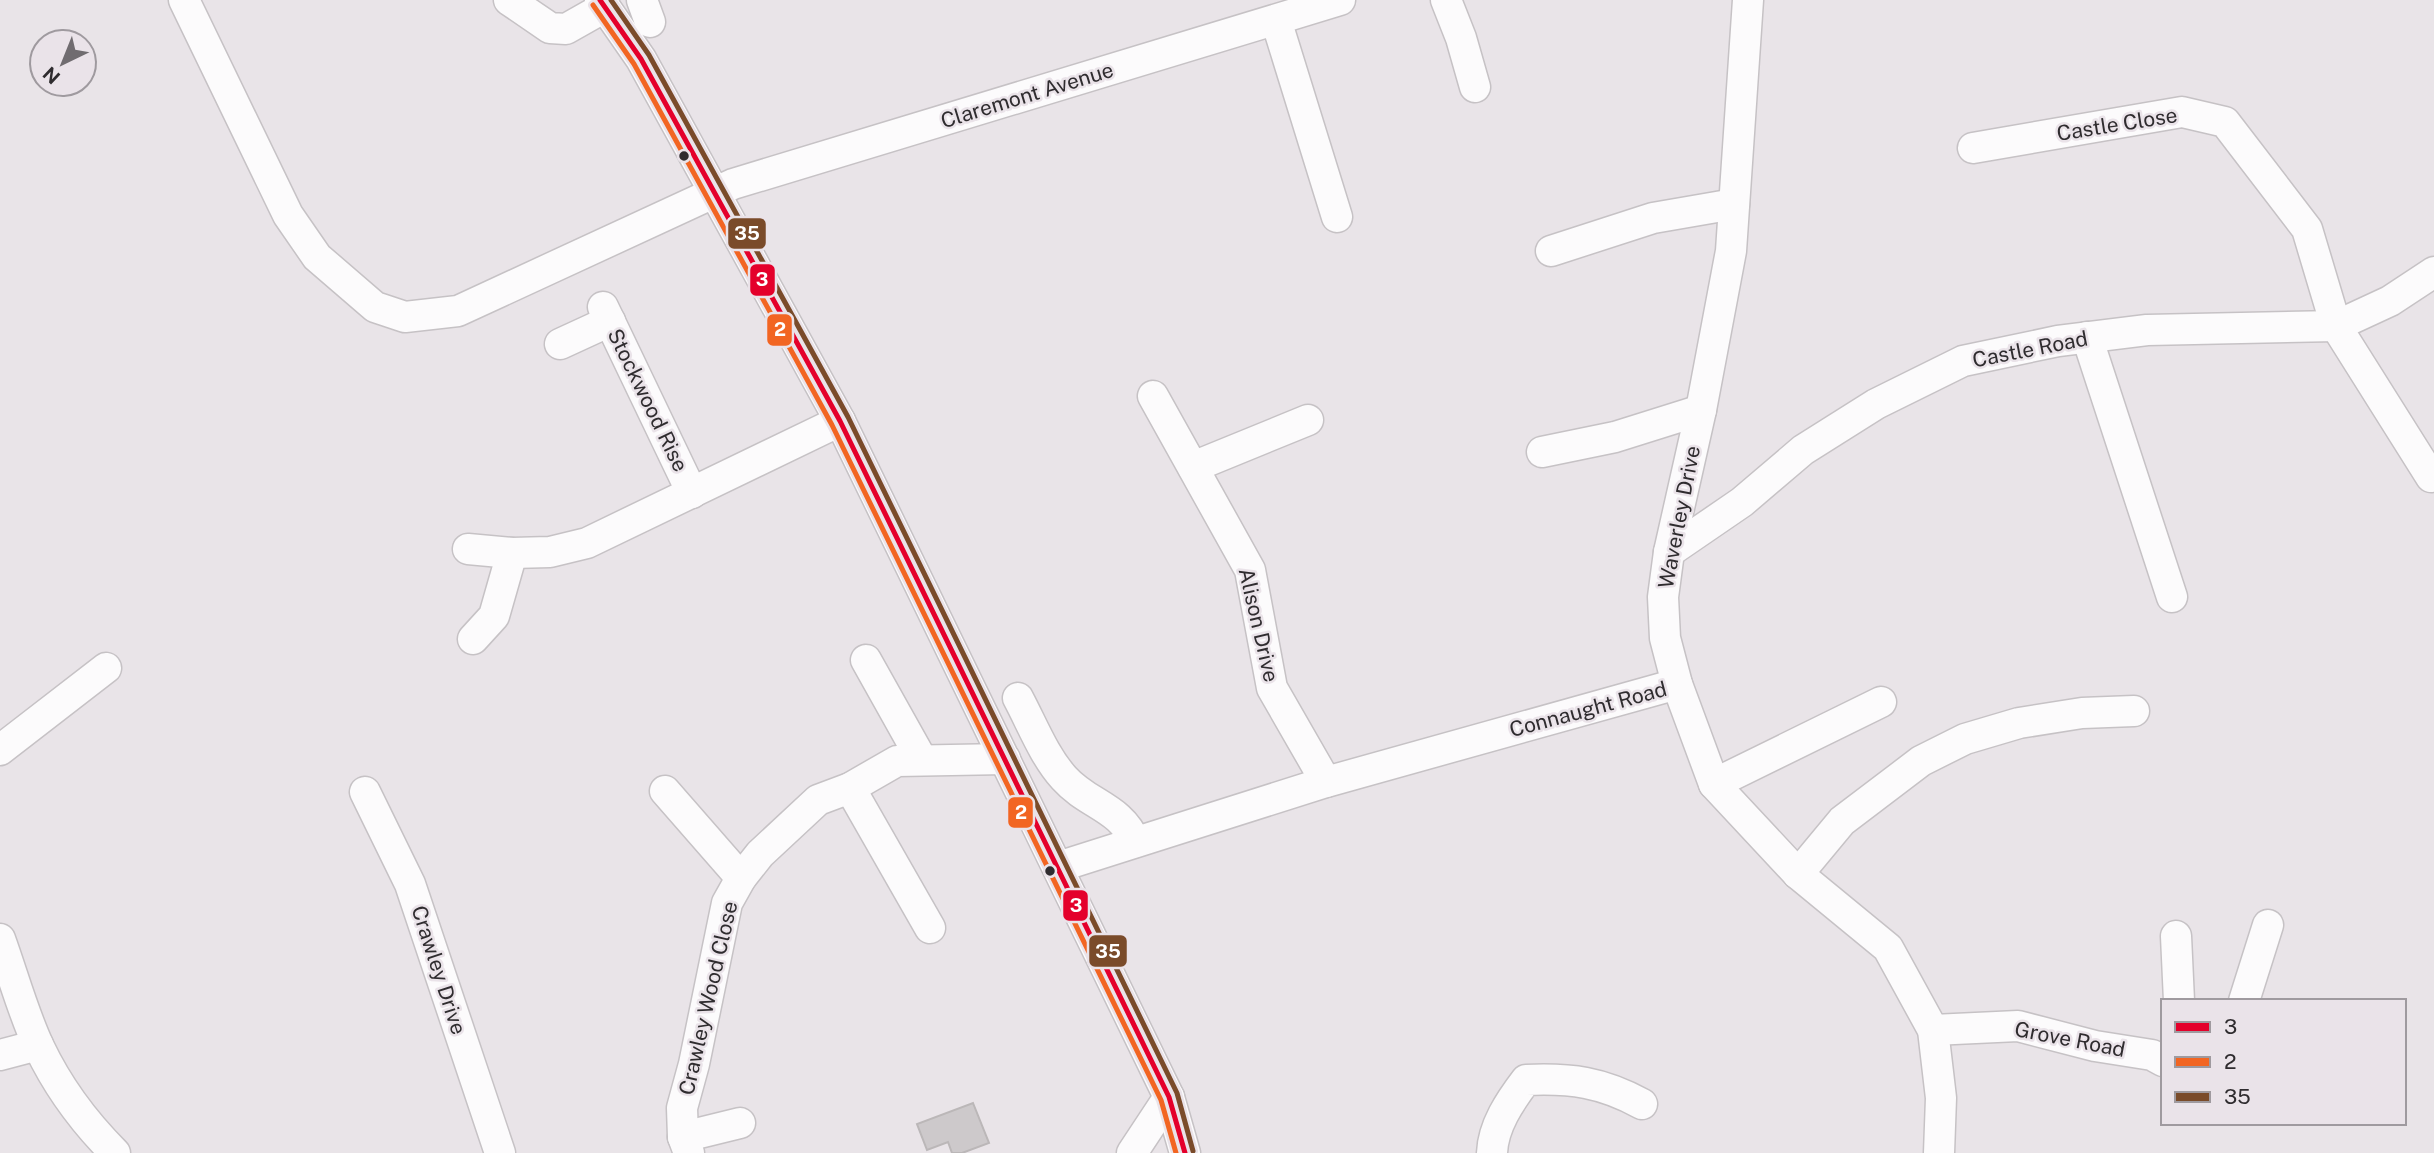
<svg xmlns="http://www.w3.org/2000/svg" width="2434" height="1153" font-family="'Public Sans',sans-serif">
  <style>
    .building { fill: #cdc9cb; stroke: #bbb7b8; stroke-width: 2 }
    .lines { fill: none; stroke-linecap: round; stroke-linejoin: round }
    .minor-casing { stroke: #c6c2c5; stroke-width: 33 }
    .minor { stroke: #fcfbfc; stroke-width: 30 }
    .bus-1-casing { stroke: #eae3e9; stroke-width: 10 }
    .bus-2-casing { stroke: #eae3e9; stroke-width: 10 }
    .bus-3-casing { stroke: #eae3e9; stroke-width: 10 }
    .bus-1 { stroke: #e4002b; stroke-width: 5 }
    .bus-2 { stroke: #f26522; stroke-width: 5 }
    .bus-3 { stroke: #7a4b2a; stroke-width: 5 }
    .bus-dot { fill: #2f2c2f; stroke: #eae3e9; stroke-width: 2.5 }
    .labels { text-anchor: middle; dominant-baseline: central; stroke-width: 5; stroke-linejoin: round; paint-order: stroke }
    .street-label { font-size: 21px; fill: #2f2c2f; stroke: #eae3e9 }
    .line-badge { stroke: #eae3e9; stroke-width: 2.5 }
    .badge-label { font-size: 19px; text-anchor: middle; font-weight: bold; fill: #fff }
  </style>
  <rect width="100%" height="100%" fill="#e9e4e8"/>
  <path class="building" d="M973 1103 989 1143 962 1153H952L948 1142 927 1150 917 1124Z"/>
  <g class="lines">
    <defs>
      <g id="minor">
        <path d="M184 0 288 215 317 257 375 307 405 317 458 311 733 184 1340 0"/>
        <path d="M509 0 550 28 566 29 605 7"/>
        <path d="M600 0 641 59 840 421 1169 1097 1185 1153"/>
        <path d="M642 0 650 22"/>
        <path d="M1446 0 1461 38 1475 87"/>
        <path d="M1748 0 1731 251 1701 410 1669 552 1663 597 1665 638 1677 684 1714 784 1798 874 1888 948 1933 1030 1941 1098 1939 1153"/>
        <path d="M1276 20 1337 217"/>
        <path d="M1973 148 2182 112 2225 122 2307 229 2336 326 2431 477"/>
        <path d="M1551 251 1653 218 1734 204"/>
        <path d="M603 307 692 493"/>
        <path d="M2087 337 2172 597"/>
        <path d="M560 344 610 321"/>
        <path d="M1153 396 1250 570 1272 688 1326 782"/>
        <path d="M1542 452 1615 437 1701 410"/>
        <path d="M1193 467 1308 420"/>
        <path d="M468 549 512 553 550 552 587 543 840 421"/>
        <path d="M1669 552 1742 502 1803 450 1876 404 1963 361 2058 341 2147 330 2336 326 2390 301 2434 272"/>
        <path d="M473 639 494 616 512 553"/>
        <path d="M866 660 922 760"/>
        <path d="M1018 698C1032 724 1044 756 1064 778 1088 805 1121 807 1135 842"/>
        <path d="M0 750 106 668"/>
        <path d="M1714 784 1881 702"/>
        <path d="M850 788 930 928"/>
        <path d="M665 791 741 878"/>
        <path d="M365 792 410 884 500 1153"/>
        <path d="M1058 867 1326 782 1677 684"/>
        <path d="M1798 874 1842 821 1921 761 1965 739 2019 723 2082 713 2134 711"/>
        <path d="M2176 936 2179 1001"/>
        <path d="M0 939C13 975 23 1013 39 1047 58 1087 84 1122 115 1153"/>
        <path d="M2244 1001 2268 925"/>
        <path d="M1933 1030 2018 1026 2095 1046 2152 1055 2163 1061"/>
        <path d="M0 1055 38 1045"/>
        <path d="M683 1137 740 1123"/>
        <path d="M689 1153 683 1137 682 1108 694 1064 727 903 741 878 760 854 818 800 850 788 897 761 1005 759"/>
        <path d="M1132 1153 1169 1097"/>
        <path d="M1492 1153C1493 1126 1510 1101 1526 1080 1571 1078 1602 1082 1642 1104"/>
      </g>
    </defs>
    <use href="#minor" class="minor-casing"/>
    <use href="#minor" class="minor"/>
    <defs>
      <path id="bus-1" d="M600 0 641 59 840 421 1169 1097 1185 1153"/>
      <path id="bus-2" d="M593 5 634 64 832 425 1161 1100 1176 1153"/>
      <path id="bus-3" d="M611 0 649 55 848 417 1177 1093 1193 1151"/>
    </defs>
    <use href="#bus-1" class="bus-1-casing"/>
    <use href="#bus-2" class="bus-2-casing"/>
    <use href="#bus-3" class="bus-3-casing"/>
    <use href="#bus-1" class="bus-1"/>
    <use href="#bus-2" class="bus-2"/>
    <use href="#bus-3" class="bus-3"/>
  </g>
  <g class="bus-dot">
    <circle cx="684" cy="156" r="6"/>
    <circle cx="1050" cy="871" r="6"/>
  </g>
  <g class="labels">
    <g class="street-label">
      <text transform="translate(1027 95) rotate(-17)">Claremont Avenue</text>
      <text transform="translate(2117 124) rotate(-9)">Castle Close</text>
      <text transform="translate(2030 349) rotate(-11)">Castle Road</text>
      <text transform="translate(648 400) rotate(64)">Stockwood Rise</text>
      <text transform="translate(1679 517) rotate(-79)">Waverley Drive</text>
      <text transform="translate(1259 625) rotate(77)">Alison Drive</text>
      <text transform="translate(1588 709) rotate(-15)">Connaught Road</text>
      <text transform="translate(439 970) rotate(72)">Crawley Drive</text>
      <text transform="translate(708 998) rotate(-77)">Crawley Wood Close</text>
      <text transform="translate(2070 1039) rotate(11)">Grove Road</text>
    </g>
  </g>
  <g class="line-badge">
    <rect x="727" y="217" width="40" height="33" rx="7" fill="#7a4b2a"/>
    <rect x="749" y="263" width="27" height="34" rx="7" fill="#e4002b"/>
    <rect x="766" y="313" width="27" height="34" rx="7" fill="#f26522"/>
    <rect x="1007" y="796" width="27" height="33" rx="7" fill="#f26522"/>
    <rect x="1062" y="889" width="27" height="33" rx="7" fill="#e4002b"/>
    <rect x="1088" y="934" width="40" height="34" rx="7" fill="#7a4b2a"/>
  </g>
  <g class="badge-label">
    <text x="747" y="240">35</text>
    <text x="762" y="286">3</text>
    <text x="780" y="336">2</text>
    <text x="1021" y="819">2</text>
    <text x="1076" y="912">3</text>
    <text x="1108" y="958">35</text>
  </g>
  <rect x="2161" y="999" width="245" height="126" fill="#eae3e9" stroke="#9f9a9f" stroke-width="2"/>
  <rect x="2175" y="1022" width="35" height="10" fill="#e4002b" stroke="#9f9a9f" stroke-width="2"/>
  <text x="2224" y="1034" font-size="21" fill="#2f2c2f">3</text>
  <rect x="2175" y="1057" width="35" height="10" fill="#f26522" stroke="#9f9a9f" stroke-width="2"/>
  <text x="2224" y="1069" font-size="21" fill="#2f2c2f">2</text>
  <rect x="2175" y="1092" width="35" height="10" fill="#7a4b2a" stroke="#9f9a9f" stroke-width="2"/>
  <text x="2224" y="1104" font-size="21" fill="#2f2c2f">35</text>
  <g transform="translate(63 63) rotate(223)"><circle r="33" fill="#eae3e9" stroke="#9f9a9f" stroke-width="2"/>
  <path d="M0-5L12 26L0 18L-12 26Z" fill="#706c70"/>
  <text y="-10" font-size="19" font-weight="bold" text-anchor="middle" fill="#2f2c2f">N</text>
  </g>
</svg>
